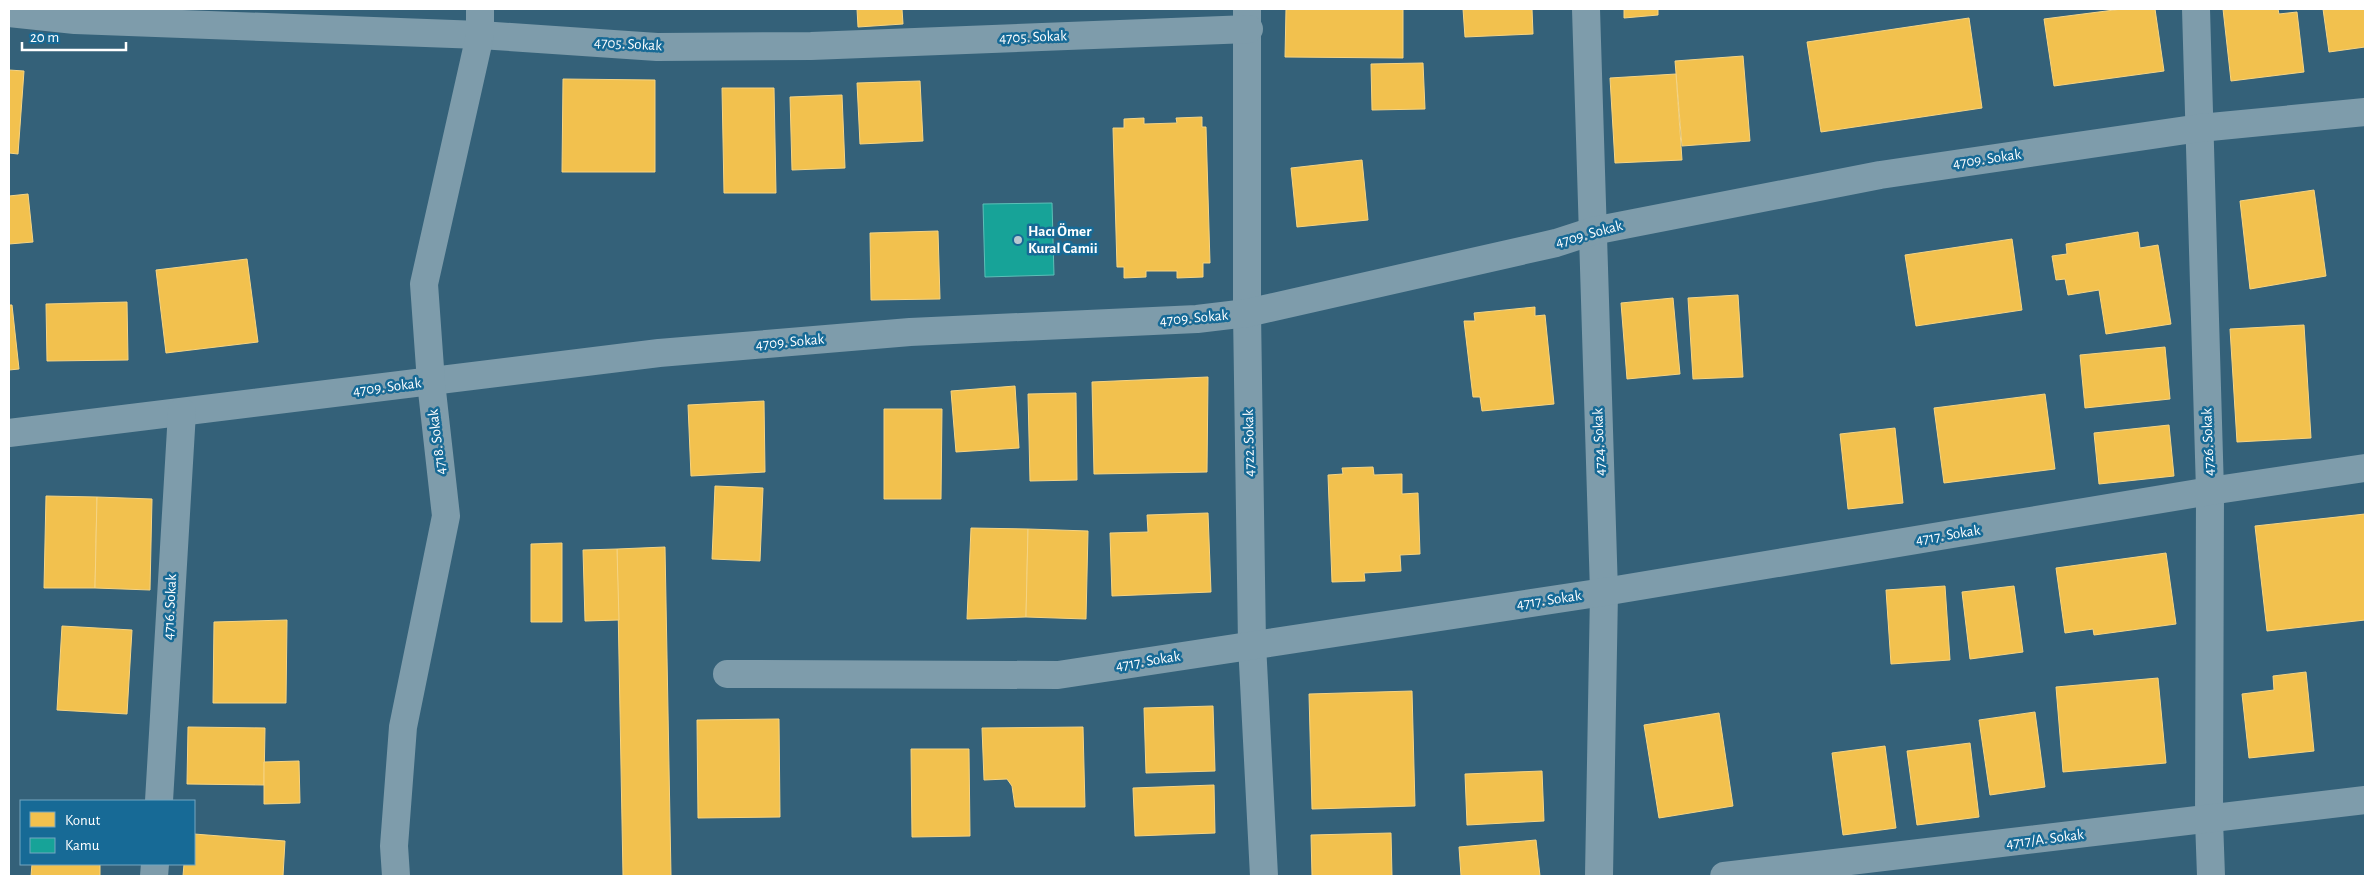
<svg xmlns="http://www.w3.org/2000/svg" width="2374" height="885" font-family="'Alegreya Sans',sans-serif">
  <style>
    .homes { fill: #f2c14e; stroke: #f6d483 }
    .public { fill: #17a398; stroke: #5dbfb7 }
    .lines { fill: none; stroke-linecap: round; stroke-linejoin: round }
    .minor { stroke: #7e9cab; stroke-width: 28 }
    .poi-dot { fill: #b8c8d0; stroke: #176a96; stroke-width: 2 }
    .labels { text-anchor: middle; dominant-baseline: central; stroke-width: 5; stroke-linejoin: round; paint-order: stroke }
    .street-label { font-size: 15px; fill: #fff; stroke: #176a96 }
    .poi-label { font-size: 15px; font-weight: bold; fill: #fff; stroke: #176a96; text-anchor: start }
  </style>
  <rect width="100%" height="100%" fill="#346179"/>
  <g class="homes">
    <path d="M857 9H902L903 24 858 27Z"/>
    <path d="M1286 9H1403V58L1285 57Z"/>
    <path d="M1463 9H1532L1533 34 1465 37Z"/>
    <path d="M1624 9H1658V15L1624 18Z"/>
    <path d="M2122 9H2155L2164 71 2054 86 2044 19Z"/>
    <path d="M2223 9H2278L2279 14 2297 12 2304 72 2231 81Z"/>
    <path d="M2323 9H2365V47L2329 52Z"/>
    <path d="M1969 18 1982 108 1821 132 1807 42Z"/>
    <path d="M1743 56 1750 141 1682 146 1675 61Z"/>
    <path d="M1423 63 1425 109 1372 110 1371 64Z"/>
    <path d="M9 70 24 71 18 154 9 153Z"/>
    <path d="M1676 74 1682 160 1615 163 1610 78Z"/>
    <path d="M563 79 655 80V172H562Z"/>
    <path d="M920 81 923 141 860 144 857 83Z"/>
    <path d="M722 88H774L776 193H724Z"/>
    <path d="M842 95 845 168 792 170 790 97Z"/>
    <path d="M1202 117V127H1206L1210 263H1203V277L1177 278V271H1146V277L1124 278V267H1117L1113 128H1124V119L1144 118V124L1177 123 1176 118Z"/>
    <path d="M1362 160 1368 220 1297 227 1291 168Z"/>
    <path d="M2314 190 2326 276 2250 289 2240 201Z"/>
    <path d="M28 194 33 242 9 244V196Z"/>
    <path d="M938 231 940 299 871 300 870 233Z"/>
    <path d="M2138 232 2140 248 2158 245 2171 324 2106 334 2099 290 2068 295 2065 279 2056 280 2052 256 2067 254 2066 244Z"/>
    <path d="M2012 239 2022 310 1916 326 1905 255Z"/>
    <path d="M247 259 258 342 166 353 156 270Z"/>
    <path d="M1738 295 1743 377 1693 379 1688 298Z"/>
    <path d="M1673 298 1680 374 1627 379 1621 303Z"/>
    <path d="M127 302 128 360 47 361 46 304Z"/>
    <path d="M9 305H12L19 369 9 370Z"/>
    <path d="M1535 307V316L1545 315 1554 404 1482 411 1480 397H1473L1464 321H1475L1474 313Z"/>
    <path d="M2304 325 2311 438 2237 442 2230 329Z"/>
    <path d="M2165 347 2170 399 2085 408 2080 355Z"/>
    <path d="M1208 377 1207 472 1094 474 1092 382Z"/>
    <path d="M1015 386 1019 448 956 452 951 391Z"/>
    <path d="M1076 393 1077 480 1030 481 1028 394Z"/>
    <path d="M2045 394 2055 469 1944 483 1934 408Z"/>
    <path d="M764 401 765 472 691 476 688 405Z"/>
    <path d="M884 409H942L941 499H884Z"/>
    <path d="M2169 425 2174 476 2099 484 2094 433Z"/>
    <path d="M1895 428 1903 503 1848 509 1840 434Z"/>
    <path d="M1373 467 1374 475 1402 474V494L1418 493 1420 554 1400 555 1401 571 1364 573 1365 581 1332 582 1328 475 1343 474 1342 468Z"/>
    <path d="M715 486 763 488 760 561 712 559Z"/>
    <path d="M46 496 97 497 95 588H44Z"/>
    <path d="M97 497 152 499 150 590 95 588Z"/>
    <path d="M1208 513 1211 592 1112 596 1110 533 1148 532 1147 515Z"/>
    <path d="M2365 514V620L2267 631 2255 526Z"/>
    <path d="M971 528 1028 529 1026 617 967 619Z"/>
    <path d="M1028 529 1088 531 1086 619 1026 617Z"/>
    <path d="M562 543V622H531V544Z"/>
    <path d="M665 547 671 876H623L617 549Z"/>
    <path d="M617 549 619 620 585 621 583 550Z"/>
    <path d="M2166 553 2176 624 2094 635 2093 629 2065 633 2056 568Z"/>
    <path d="M1945 586 1950 660 1891 664 1886 590Z"/>
    <path d="M2014 586 2023 652 1970 659 1962 592Z"/>
    <path d="M287 620 286 703H213L214 622Z"/>
    <path d="M62 626 132 630 127 714 57 710Z"/>
    <path d="M2306 672 2314 751 2249 758 2242 694 2274 690 2273 676Z"/>
    <path d="M2158 678 2166 763 2063 772 2056 687Z"/>
    <path d="M1412 691 1415 806 1312 809 1309 694Z"/>
    <path d="M1213 706 1215 771 1146 773 1144 708Z"/>
    <path d="M2035 712 2045 787 1990 795 1979 720Z"/>
    <path d="M1719 713 1733 806 1659 818 1644 725Z"/>
    <path d="M779 719 780 817 698 818 697 720Z"/>
    <path d="M188 727 265 728 264 785 187 784Z"/>
    <path d="M1083 727 1085 807H1015L1012 786 1007 779 984 780 982 728Z"/>
    <path d="M1970 743 1979 817 1917 825 1907 751Z"/>
    <path d="M1885 746 1896 828 1843 835 1832 753Z"/>
    <path d="M911 749H969L970 836 912 837Z"/>
    <path d="M299 761 300 803 264 804V762Z"/>
    <path d="M1542 771 1544 821 1467 825 1465 774Z"/>
    <path d="M1214 785 1215 833 1135 836 1133 788Z"/>
    <path d="M1391 833 1392 876H1312L1311 835Z"/>
    <path d="M194 834 285 841 283 876H183L184 864H194Z"/>
    <path d="M1536 840 1540 876H1461L1459 847Z"/>
    <path d="M32 864H100V876H31Z"/>
  </g>
  <path class="public" d="M1052 203 1054 275 985 277 983 204Z"/>
  <g class="lines">
    <g class="minor">
      <path d="M1247 9V313L1252 644 1264 876"/>
      <path d="M1586 9 1604 592 1599 876"/>
      <path d="M2196 9 2210 491 2209 820 2211 876"/>
      <path d="M9 13 75 20 480 35 657 47 811 46 1249 29"/>
      <path d="M9 433 659 353 910 332 1197 319 1247 313 1556 243 1593 231 1880 175 2200 128 2365 112"/>
      <path d="M727 674 1058 675 1604 592 2210 491 2365 468"/>
      <path d="M159 801 182 412"/>
      <path d="M154 876 155 864"/>
      <path d="M396 876 394 846 403 727 446 516 431 382 424 284 480 35V9"/>
      <path d="M1724 876 2365 800"/>
    </g>
  </g>
  <circle class="poi-dot" cx="1018" cy="240" r="5"/>
  <g class="labels">
    <g class="street-label">
      <text transform="translate(1033 37) rotate(-2)">4705. Sokak</text>
      <text transform="translate(628 44) rotate(3)">4705. Sokak</text>
      <text transform="translate(1987 159) rotate(-8)">4709. Sokak</text>
      <text transform="translate(1589 234) rotate(-15)">4709. Sokak</text>
      <text transform="translate(1194 318) rotate(-5)">4709. Sokak</text>
      <text transform="translate(790 342) rotate(-5)">4709. Sokak</text>
      <text transform="translate(387 387) rotate(-7)">4709. Sokak</text>
      <text transform="translate(437 442) rotate(-97)">4718. Sokak</text>
      <text transform="translate(1599 442) rotate(-92)">4724. Sokak</text>
      <text transform="translate(2208 442) rotate(-92)">4726. Sokak</text>
      <text transform="translate(1249 443) rotate(-91)">4722. Sokak</text>
      <text transform="translate(1948 535) rotate(-9)">4717. Sokak</text>
      <text transform="translate(1549 600) rotate(-8)">4717. Sokak</text>
      <text transform="translate(170 607) rotate(-87)">4716. Sokak</text>
      <text transform="translate(1148 661) rotate(-9)">4717. Sokak</text>
      <text transform="translate(2045 839) rotate(-7)">4717/A. Sokak</text>
    </g>
    <g class="poi-label">
      <text x="1028" y="231">Hacı Ömer<tspan x="1028" dy="17">Kural Camii</tspan></text>
    </g>
  </g>
  <rect width="2374" height="885" fill="none" stroke="#ffffff" stroke-width="20"/>
  <rect x="20" y="800" width="175" height="65" fill="#176a96" stroke="#74a6c0"/>
  <rect x="30" y="812" width="25" height="15" fill="#f2c14e" stroke="#74a6c0"/>
  <text x="65" y="825" font-size="15" fill="#ffffff">Konut</text>
  <rect x="30" y="838" width="25" height="15" fill="#17a398" stroke="#74a6c0"/>
  <text x="65" y="850" font-size="15" fill="#ffffff">Kamu</text>
  <path d="M22 42v8h104v-8" fill="none" stroke="#ffffff" stroke-width="2.5"/>
  <text x="30" y="42" font-size="15" fill="#ffffff" stroke="#176a96" stroke-width="4" paint-order="stroke">20 m</text>
</svg>
